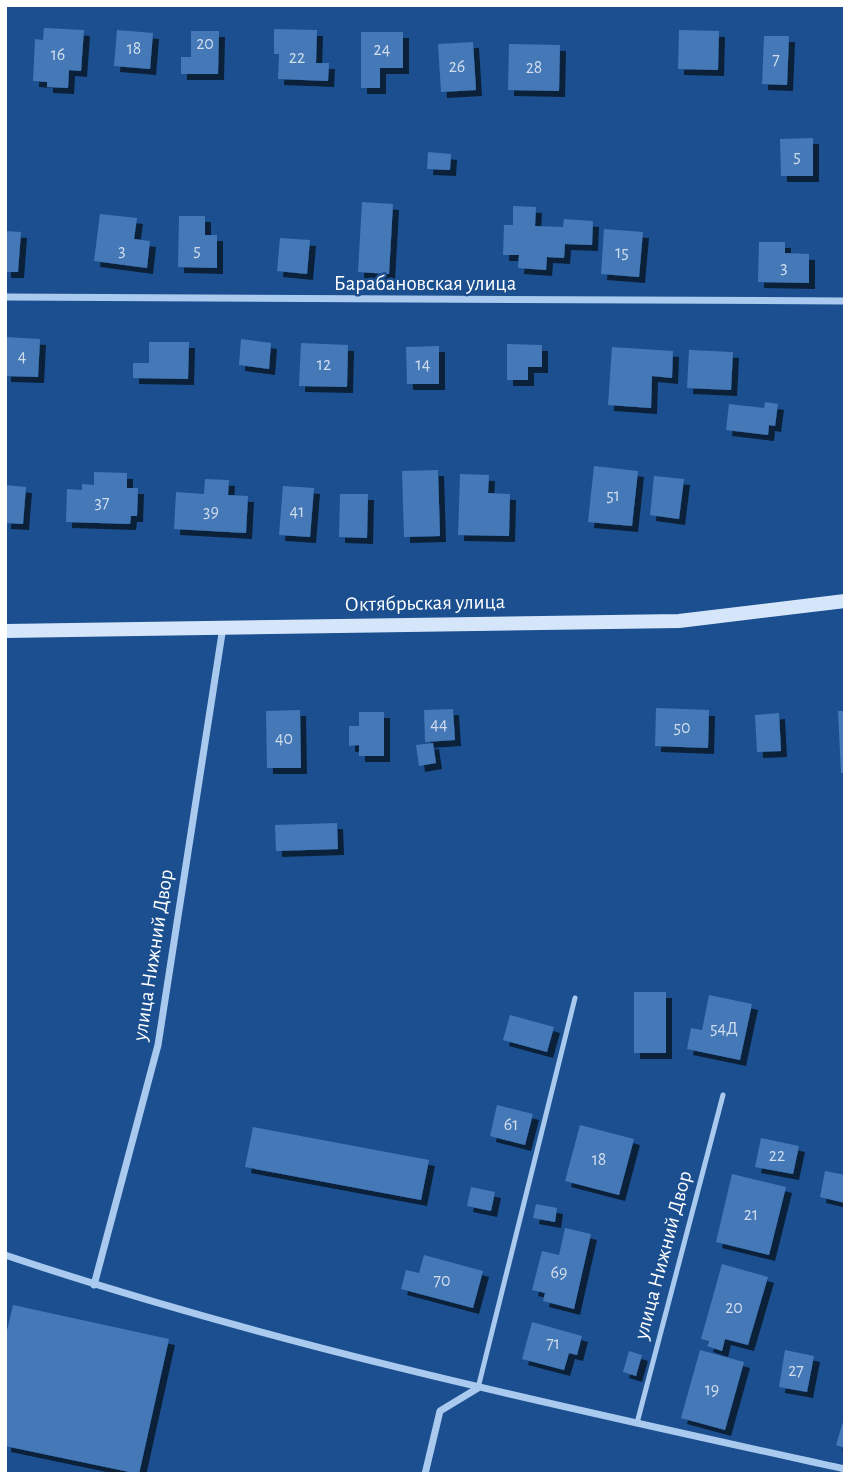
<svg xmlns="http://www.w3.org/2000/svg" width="850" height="1479" font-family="'Alegreya Sans',sans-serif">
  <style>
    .building { fill: #4478b7; filter: url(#shadow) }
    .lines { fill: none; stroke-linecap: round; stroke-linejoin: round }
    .service { stroke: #a9c9ee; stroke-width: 5 }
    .minor { stroke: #a9c9ee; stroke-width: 7 }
    .secondary { stroke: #d6e6fa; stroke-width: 14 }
    .labels { text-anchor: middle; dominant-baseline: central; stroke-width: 5; stroke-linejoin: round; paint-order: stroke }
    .number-label { font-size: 18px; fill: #d0dded }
    .street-label { font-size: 21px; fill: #fff; stroke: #1b4f8f }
  </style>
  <defs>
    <filter id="shadow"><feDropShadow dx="6" dy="6" stdDeviation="0" flood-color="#0009"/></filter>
  </defs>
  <rect width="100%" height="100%" fill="#1b4f8f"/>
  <g class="building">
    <path d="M44 28 84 30 81 71 69 70 68 88 47 87V82L33 81 35 39 43 40Z"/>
    <path d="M274 29 317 30 316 63H329L328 81 278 79 279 54H274Z"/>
    <path d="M117 30 153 33 150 69 114 66Z"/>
    <path d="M679 30 719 31 718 70 678 69Z"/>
    <path d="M191 31H219L218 74H181V57H191Z"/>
    <path d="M361 32H403V68H380V88H361Z"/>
    <path d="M764 36H789L787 85 762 84Z"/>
    <path d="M473 42 476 90 441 92 438 44Z"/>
    <path d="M509 44 560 45 559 91 508 90Z"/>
    <path d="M813 138V176H781L780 139Z"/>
    <path d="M428 152 451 154 450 170 427 169Z"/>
    <path d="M362 202 393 204 389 274 358 272Z"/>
    <path d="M513 206 536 207 535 226 563 227 564 219 593 221 592 245 565 244 564 258 547 257 546 270 518 268 519 255H503L504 225H513Z"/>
    <path d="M100 214 137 218 134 239 150 241 147 268 94 261Z"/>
    <path d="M179 216H205V235H217V268L178 267Z"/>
    <path d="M604 229 643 232 639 277 601 274Z"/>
    <path d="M5 231 21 232 18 272H5Z"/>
    <path d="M280 238 310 240 307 274 277 271Z"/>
    <path d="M759 242H785V253L809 254V283L758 282Z"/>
    <path d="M5 337 40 339 38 377 5 376Z"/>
    <path d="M241 339 271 343 269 369 239 365Z"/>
    <path d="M149 342H189L188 379 133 378V363H149Z"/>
    <path d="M301 343 348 345 347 387 299 386Z"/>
    <path d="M507 344 542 345V367H528V380H507Z"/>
    <path d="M439 346V384H407L406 347Z"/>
    <path d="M612 347 673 351 672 378 652 376 651 408 608 405Z"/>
    <path d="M689 350 733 352 731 390 687 388Z"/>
    <path d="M765 402 778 404 775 426 769 425 768 435 726 430 729 404 764 408Z"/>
    <path d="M594 466 638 471 632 526 588 522Z"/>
    <path d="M438 470 440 536 404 537 402 471Z"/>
    <path d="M94 472 127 473V488H138L137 516H131L130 524 66 522 67 489 82 490V484L94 485Z"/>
    <path d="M460 474 489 475 488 493 510 494 509 536 458 535Z"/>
    <path d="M654 476 684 479 679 519 650 515Z"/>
    <path d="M205 479 229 480 228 495 248 496 246 533 174 529 176 492 204 494Z"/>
    <path d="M5 485 26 487 23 524 5 523Z"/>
    <path d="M283 486 314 488 310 537 279 535Z"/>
    <path d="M340 494H368L367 538 339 537Z"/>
    <path d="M656 708 709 710 708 748 655 746Z"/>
    <path d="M453 709 455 740 425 742 424 710Z"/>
    <path d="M300 710 301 768H267L266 711Z"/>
    <path d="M838 711H845V773H841Z"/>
    <path d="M359 712H384V756H359V745L349 746V726H359Z"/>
    <path d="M779 713 781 751 757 752 755 715Z"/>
    <path d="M433 743 436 763 419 766 416 745Z"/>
    <path d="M337 823 338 849 276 851 275 825Z"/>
    <rect x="634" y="992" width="32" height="61"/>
    <path d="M709 995 752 1004 740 1060 687 1049 691 1028 702 1030Z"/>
    <path d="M510 1015 554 1027 547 1052 503 1040Z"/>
    <path d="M497 1105 533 1114 525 1145 490 1136Z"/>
    <path d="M580 1125 634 1139 619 1195 565 1181Z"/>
    <path d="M253 1127 429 1160 421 1200 245 1167Z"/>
    <path d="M761 1138 799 1146 793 1174 755 1167Z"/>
    <path d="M825 1171 845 1175V1203L820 1197Z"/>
    <path d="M732 1174 786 1187 769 1255 716 1242Z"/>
    <path d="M471 1187 495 1192 491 1211 467 1206Z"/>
    <path d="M536 1204 557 1208 555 1222 533 1218Z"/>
    <path d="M565 1228 591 1234 574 1309 543 1301 545 1293 532 1290 542 1251 559 1255Z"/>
    <path d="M424 1255 483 1271 473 1308 401 1289 406 1270 419 1273Z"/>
    <path d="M722 1264 768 1277 748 1345 725 1339 722 1351 707 1346 709 1341 701 1339Z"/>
    <path d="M13 1305 169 1339 139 1474 5 1446V1339Z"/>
    <path d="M532 1322 582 1336 577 1355 569 1353 564 1370 522 1359Z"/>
    <path d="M700 1350 744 1362 725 1430 681 1418Z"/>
    <path d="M785 1350 814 1356 807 1392 779 1387Z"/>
    <path d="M629 1351 642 1355 636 1376 623 1372Z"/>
    <path d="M845 1415V1448L836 1445Z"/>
  </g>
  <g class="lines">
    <g class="service">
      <path d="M478 1388 575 998"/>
      <path d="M637 1423 723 1095"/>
    </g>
    <g class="minor">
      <path d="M5 297 845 301"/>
      <path d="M5 1255C279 1347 563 1407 845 1469"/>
      <path d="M94 1285 158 1045 223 627"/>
      <path d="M425 1474 440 1411 478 1388"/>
    </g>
    <path class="secondary" d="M5 631 679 621 845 601"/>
  </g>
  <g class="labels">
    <g class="number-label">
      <text x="205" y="44">20</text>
      <text x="134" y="49">18</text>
      <text x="382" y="50">24</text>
      <text x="58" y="55">16</text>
      <text x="297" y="58">22</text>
      <text x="776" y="60">7</text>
      <text x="457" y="67">26</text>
      <text x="534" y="68">28</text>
      <text x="797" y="157">5</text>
      <text x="122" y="251">3</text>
      <text x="197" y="251">5</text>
      <text x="622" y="253">15</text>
      <text x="784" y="268">3</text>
      <text x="22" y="357">4</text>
      <text x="324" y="365">12</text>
      <text x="423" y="365">14</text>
      <text x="613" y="496">51</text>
      <text x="102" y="503">37</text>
      <text x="211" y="512">39</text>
      <text x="297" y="512">41</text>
      <text x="439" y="725">44</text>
      <text x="682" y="728">50</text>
      <text x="284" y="739">40</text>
      <text x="724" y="1029">54Д</text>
      <text x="511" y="1125">61</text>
      <text x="777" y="1156">22</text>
      <text x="599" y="1160">18</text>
      <text x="751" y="1215">21</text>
      <text x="559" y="1273">69</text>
      <text x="442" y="1281">70</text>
      <text x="734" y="1308">20</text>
      <text x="553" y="1344">71</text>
      <text x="796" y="1371">27</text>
      <text x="712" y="1390">19</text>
    </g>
    <g class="street-label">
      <text x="425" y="283">Барабановская улица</text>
      <text transform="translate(425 603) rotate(-1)">Октябрьская улица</text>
      <text transform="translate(153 955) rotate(-81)">улица Нижний Двор</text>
      <text transform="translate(663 1255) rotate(-75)">улица Нижний Двор</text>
    </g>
  </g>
  <rect width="850" height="1479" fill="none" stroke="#ffffff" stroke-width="14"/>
</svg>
